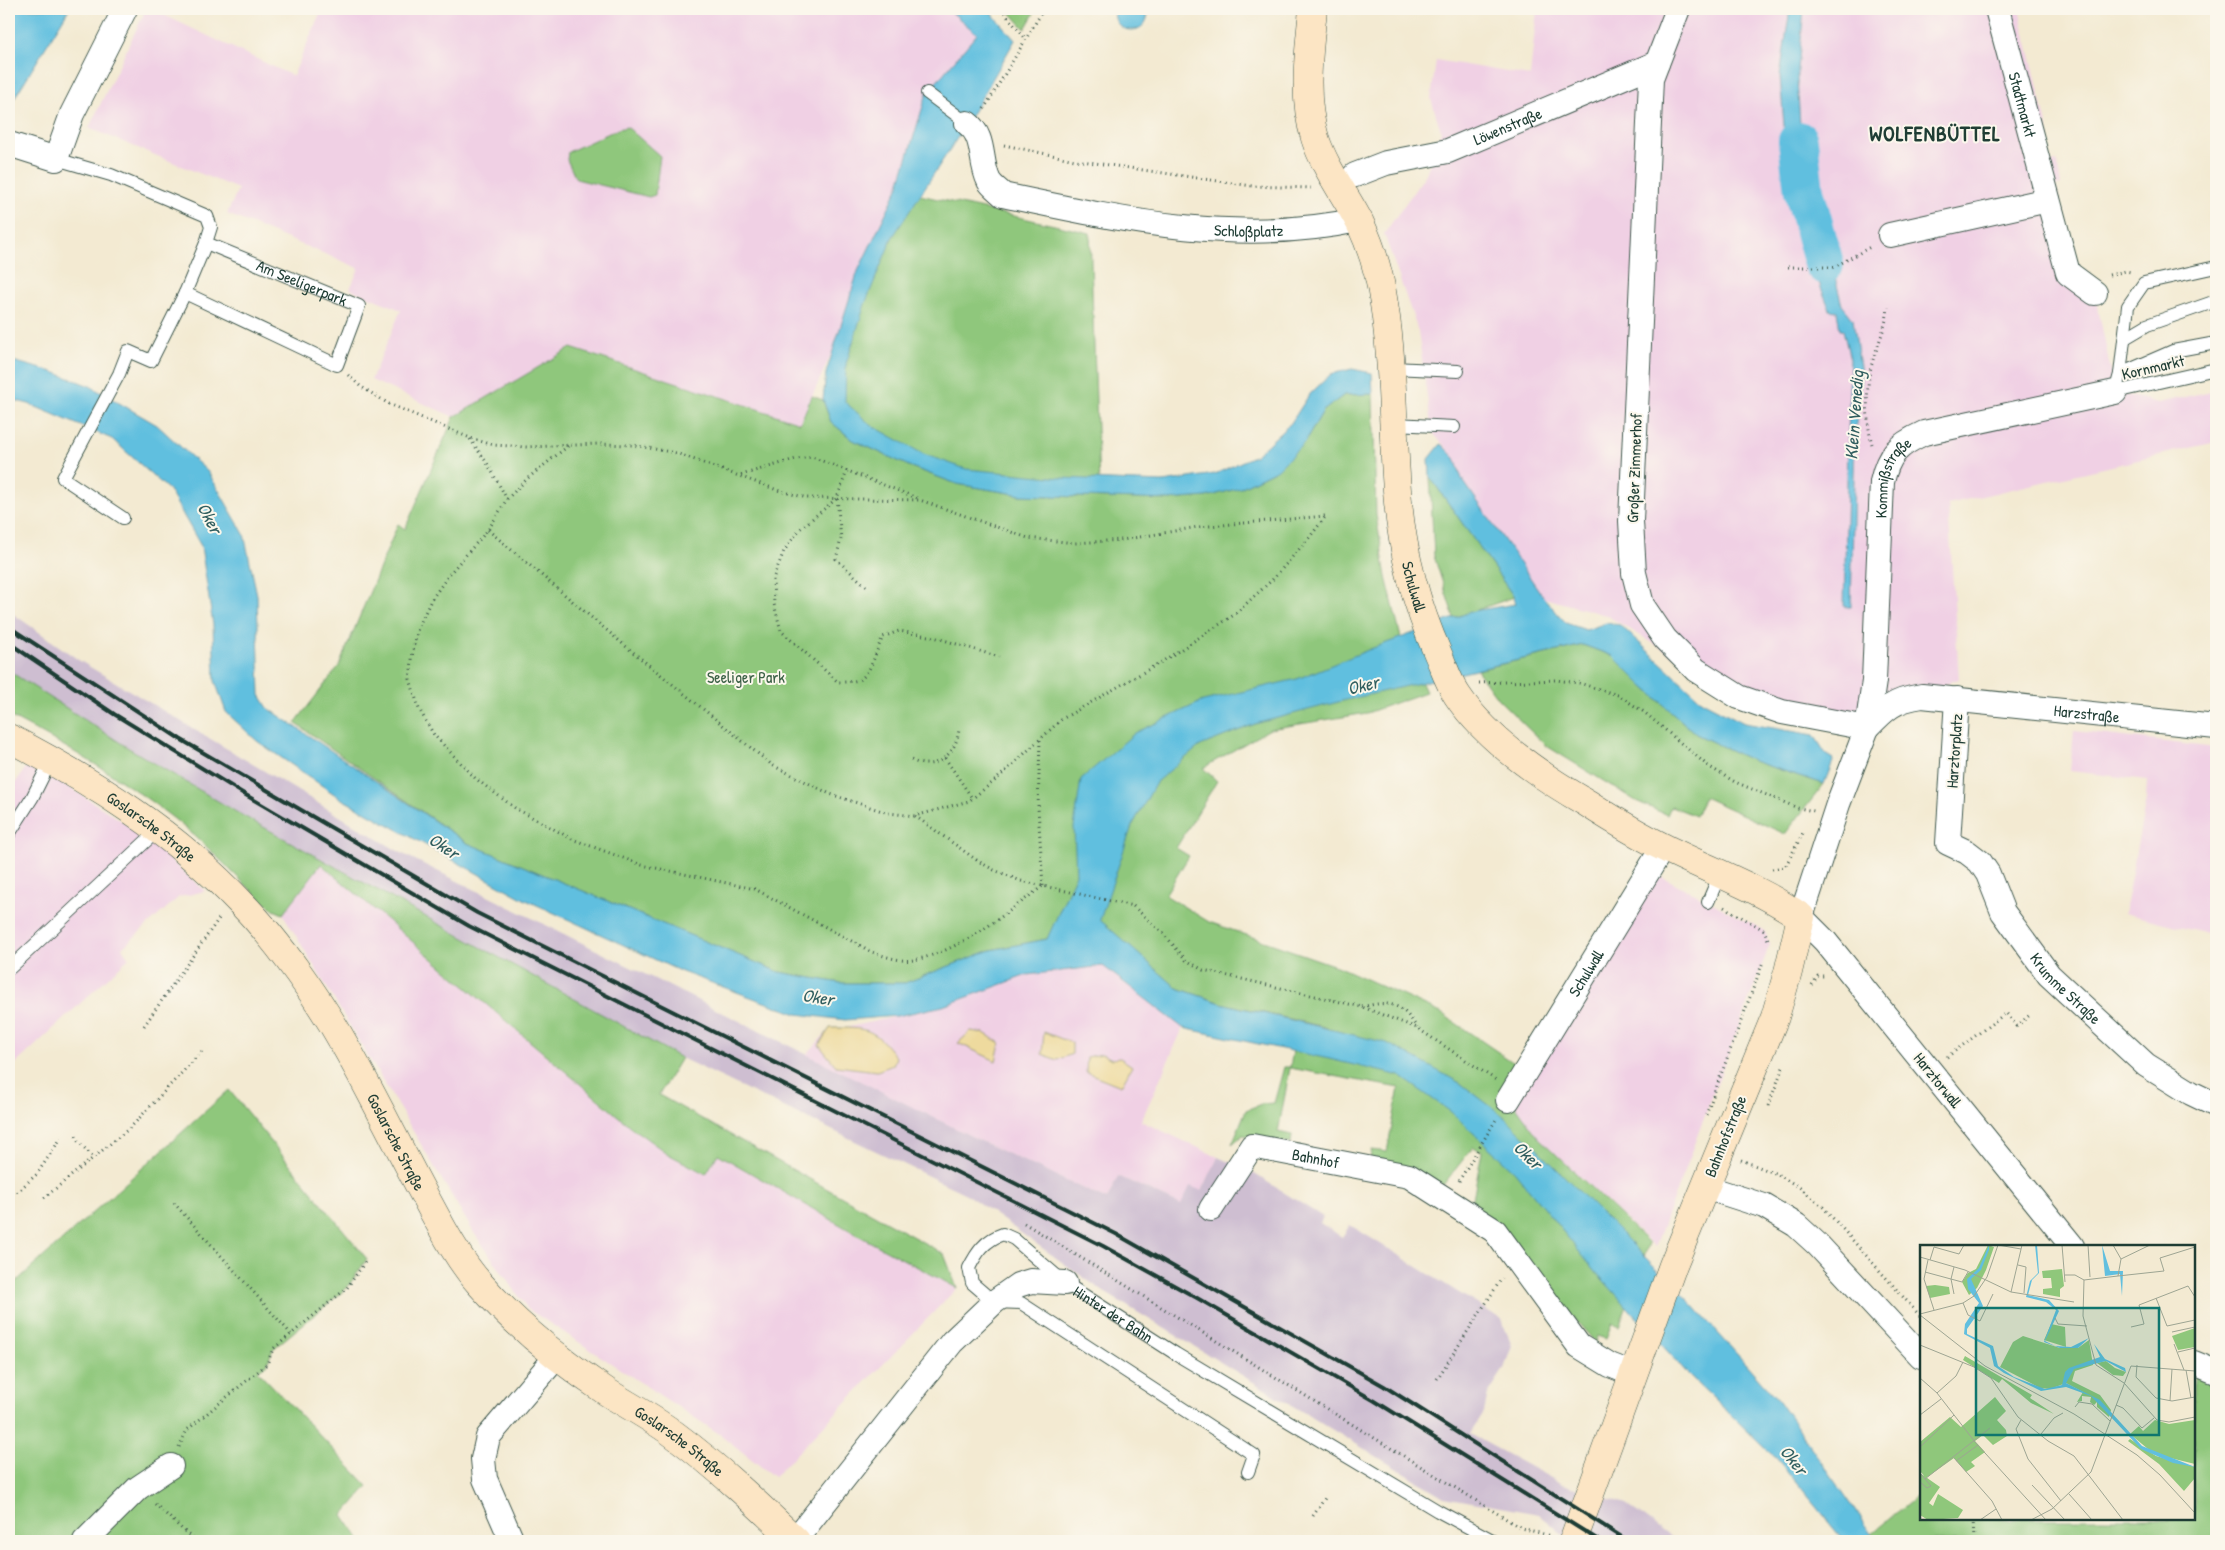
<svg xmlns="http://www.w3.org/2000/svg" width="2225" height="1550" font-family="'Patrick Hand',sans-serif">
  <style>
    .built { fill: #f0d0e4 }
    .industrial { fill: #cebed1 }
    .green { fill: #8fc77b; stroke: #578258 }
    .sand { fill: #eeda9e; stroke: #868c69 }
    .water { fill: #61bfdf; stroke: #407e8a }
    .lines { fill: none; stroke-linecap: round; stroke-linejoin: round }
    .river { stroke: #61bfdf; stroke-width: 40 }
    .lane-casing { stroke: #3f574c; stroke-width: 14 }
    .street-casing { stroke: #3f574c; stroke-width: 26 }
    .secondary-casing { stroke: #3f574c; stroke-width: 29 }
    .path { stroke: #3f574c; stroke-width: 3; stroke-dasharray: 1 4; stroke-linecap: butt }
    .lane { stroke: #fff; stroke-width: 12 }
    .street { stroke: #fff; stroke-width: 24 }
    .secondary { stroke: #fce5c4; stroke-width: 28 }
    .rail { stroke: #1f3d34; stroke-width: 4 }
    .labels { text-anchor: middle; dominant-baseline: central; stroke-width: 4; stroke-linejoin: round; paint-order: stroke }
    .street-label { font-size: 16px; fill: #1f3d34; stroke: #fbf7ec }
    .park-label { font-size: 16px; fill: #3b6046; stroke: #fbf7ec }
    .water-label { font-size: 18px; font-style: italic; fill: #305e5f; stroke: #fbf7ec }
    .district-label { font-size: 21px; font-weight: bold; letter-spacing: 1px; fill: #1f3d34; stroke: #fbf7ec }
    .inset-road { fill: none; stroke: #9ea593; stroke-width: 1 }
    .view { fill: #0f766e; fill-opacity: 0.15; stroke: #0f766e; stroke-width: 2.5 }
    .inset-edge { fill: none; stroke: #1f3d34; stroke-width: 2.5 }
  </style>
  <rect width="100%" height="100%" fill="#fbf7ec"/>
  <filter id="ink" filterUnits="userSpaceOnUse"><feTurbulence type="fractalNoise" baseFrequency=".02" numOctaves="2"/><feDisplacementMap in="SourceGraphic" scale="10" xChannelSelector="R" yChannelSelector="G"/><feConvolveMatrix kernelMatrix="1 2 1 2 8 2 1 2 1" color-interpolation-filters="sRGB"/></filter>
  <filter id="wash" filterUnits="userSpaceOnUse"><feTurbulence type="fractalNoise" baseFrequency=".0096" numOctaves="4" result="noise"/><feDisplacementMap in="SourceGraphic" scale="20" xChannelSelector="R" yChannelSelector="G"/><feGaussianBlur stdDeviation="1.12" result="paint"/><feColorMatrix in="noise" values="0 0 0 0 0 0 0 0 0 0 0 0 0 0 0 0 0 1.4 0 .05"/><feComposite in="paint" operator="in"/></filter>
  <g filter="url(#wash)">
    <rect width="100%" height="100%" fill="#f3ead2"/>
    <g class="built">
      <path d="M146 9H151L293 76 322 9H948L977 34 927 93 898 188 868 273 800 423 571 348 454 417 371 380 401 310 350 289 359 268 227 214 238 189 89 128Z"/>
      <path d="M1537 9H2019L2050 137 2045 139 2051 163 2057 162 2061 185 2056 186 2076 276 2095 293 2115 392 2158 403 2216 390V442L1948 504 1959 679 1908 698 1867 728 1743 697 1606 615 1544 598 1462 479 1455 458 1432 432 1418 331 1384 234 1426 174 1441 131 1431 99 1436 60 1530 76Z"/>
      <path d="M2074 731 2216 748V936L2124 913 2146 800 2147 780 2070 771Z"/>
      <path d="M30 762 119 819 165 855 205 891 179 897 122 948 129 958 9 1070V792Z"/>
      <path d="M321 864 610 1110 668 1154H717L863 1238 957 1288 774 1477 721 1435 528 1309 474 1233 283 914Z"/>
      <path d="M1657 874 1764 930 1770 944 1655 1247 1538 1137 1515 1105Z"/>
      <path d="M1103 966 1183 1028 1141 1121 1218 1157 1202 1191 1181 1205 1118 1176 1107 1200 991 1146 806 1055 827 1032 943 1006 1027 975Z"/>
    </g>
    <path class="industrial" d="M9 611 80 661 403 854 991 1146 1107 1200 1118 1176 1181 1205 1190 1186 1202 1191 1218 1157 1253 1173 1323 1217 1320 1223 1342 1237 1350 1225 1501 1319 1512 1345 1504 1369 1488 1394 1484 1412 1470 1434 1562 1484 1626 1504 1677 1541H1571L1539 1514 1444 1497 1104 1292 966 1194 681 1058 238 813 127 747 9 671Z"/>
    <g class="green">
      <path d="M1007 9H1036V10L1025 29Z"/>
      <path d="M627 127 660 156 655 195 649 197 576 179 567 160 568 152 618 129Z"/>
      <path d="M920 195 1090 233 1099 484 938 467 842 412 835 381 890 225Z"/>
      <path d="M571 348 800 423 812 396 823 400 831 422 853 440 911 467 957 484 1021 495 1169 500 1206 497 1240 488 1278 469 1305 442 1323 411 1344 395 1373 394 1376 515 1386 577 1401 638 1426 692 1367 713 1270 729 1203 768 1217 781 1176 848 1189 856 1165 895 1209 922 1339 967 1441 1013 1514 1063 1500 1094 1515 1105 1538 1137 1649 1243 1619 1327 1612 1324 1606 1339 1597 1336 1595 1342 1472 1204 1482 1151 1473 1147 1443 1185 1370 1159 1372 1150 1387 1152 1399 1088 1290 1068 1278 1132 1292 1135 1291 1144 1243 1135 1232 1144 1246 1110 1261 1104 1274 1103 1284 1067H1290L1297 1030 1488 1105 1460 1083 1329 1028 1221 1003 1177 988 1100 921 1047 939 991 950 905 983H840L779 972 467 843 295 723 339 666 398 524 405 529 454 417Z"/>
      <path d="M1430 477 1514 597 1454 618 1434 556Z"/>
      <path d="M1583 645 1613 656 1642 685 1696 734 1753 761 1824 784 1785 834 1704 797 1696 816 1671 806 1667 815 1636 801 1545 745 1498 699 1477 670Z"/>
      <path d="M9 671 127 747 238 813 681 1058 659 1095 944 1254 957 1288 863 1238 718 1154 706 1174 668 1154 632 1128 321 864 283 914 274 910C246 888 223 861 196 837 141 789 74 750 9 716Z"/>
      <path d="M229 1090 367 1259 347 1288 273 1349 267 1364 258 1371 368 1486 343 1515 361 1541H9V1288Z"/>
      <path d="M2194 1374 2216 1383V1541H1876L1870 1535 1921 1492V1519H2194Z"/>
    </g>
    <g class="sand">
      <path d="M830 1028C867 1028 873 1027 896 1057L893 1065 877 1071 836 1066 819 1045Z"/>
      <path d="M971 1031 984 1033 1000 1043 996 1061 958 1043Z"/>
      <path d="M1044 1032 1072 1043V1054L1057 1060 1042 1054Z"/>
      <path d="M1102 1054 1112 1059 1120 1058 1132 1066 1121 1086 1086 1072 1087 1057Z"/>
    </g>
    <g class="water">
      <path d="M16 9H69L9 107V20Z"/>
      <path d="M948 9H988L1015 40 967 123 892 238 865 304 846 364 845 402 871 425 923 454 966 469 1062 478 1163 482 1215 474 1256 455 1291 423 1309 395 1331 374 1352 369 1372 373 1373 394 1344 395 1323 411 1305 442 1278 469 1240 488 1206 497 1169 500 1021 495 957 484 911 467 853 440 831 422 823 400 826 373 858 271 898 188 927 93 977 34Z"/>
      <path d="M1115 9H1148C1150 40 1109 34 1115 9Z"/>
      <path d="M1790 9H1804L1797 79 1805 201 1831 262 1842 305 1853 319 1861 374 1855 435 1851 607H1844L1850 359 1843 330H1840L1837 311 1830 310 1788 206 1787 162 1780 76Z"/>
      <path d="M9 360 53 372 90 386 157 425 208 472 244 534 257 595 260 695 268 708 467 843 779 972 840 983H905L991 950 1047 939 1076 874 1074 827 1081 779 1135 733 1203 701 1297 679 1373 648 1473 611 1516 604 1514 597 1430 477 1429 459 1441 444 1455 458 1462 479 1544 598 1566 623 1586 630 1606 623 1620 625 1702 701 1744 723 1814 735 1826 754 1834 759 1824 784 1753 761 1696 734 1642 685 1613 656 1583 645 1342 701 1255 724 1200 746 1157 781 1132 826 1100 920 1177 988 1221 1003 1387 1043 1460 1083 1506 1118 1691 1303 1779 1401 1876 1541H1845L1778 1460 1689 1375 1594 1270 1515 1172 1451 1112 1400 1076 1329 1059 1183 1028 1103 966 1027 975 943 1006 897 1016 845 1020 797 1014 682 972 524 899 340 798 257 741 226 712 215 681 213 625 201 546 169 490 112 439 29 404 9 399Z"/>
    </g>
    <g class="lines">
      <path class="river" d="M1798 141 1804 191 1824 264"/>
    </g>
  </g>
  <g filter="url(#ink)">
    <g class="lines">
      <defs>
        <g id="lane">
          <path d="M927 93 967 123"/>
          <path id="s1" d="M56 159 111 175 207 216 211 227 206 243 359 306 337 365 185 293"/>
          <path d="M2216 267 2144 283 2128 306 2120 374 2115 392 2216 369"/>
          <path d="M2125 338 2147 325 2216 301"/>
          <path d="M1392 368 1458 371"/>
          <path d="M2120 374 2173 351 2216 343"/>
          <path d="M1395 424 1454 427"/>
          <path d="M123 518 63 478 119 374 128 351 151 361 185 293 206 243"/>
          <path d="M9 834 32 798 51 760"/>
          <path d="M1708 902 1720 874"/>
          <path d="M9 969 158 830"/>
          <path id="s2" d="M1248 1472 1254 1455 1021 1303 994 1302 972 1283 969 1268C977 1252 985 1240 1003 1234L1014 1239 1065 1283 1176 1354 1438 1511 1494 1541"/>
        </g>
        <g id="street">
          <path d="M1678 9 1651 79 1631 521 1634 573 1642 605 1665 639 1696 670 1739 697 1782 712 1867 728"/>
          <path id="s3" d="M1997 9 2068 273 2095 293"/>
          <path id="s4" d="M967 123C986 137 979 161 989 181 992 186 998 190 1003 195 1122 220 1236 246 1358 220"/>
          <path d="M9 144 56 159 72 114 125 9"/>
          <path id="s5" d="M1355 175 1386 163 1448 151 1657 63"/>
          <path d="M1890 235 2048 200"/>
          <path id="s6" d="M1957 699 1948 843 1967 852 1980 862 1988 874 2003 912 2049 975 2146 1065 2191 1093 2216 1105"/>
          <path id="s7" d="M1867 728C1886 708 1894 700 1922 696L2216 727"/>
          <path id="s8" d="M1508 1100 1663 847"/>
          <path d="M1705 1187 1764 1206 1796 1225 1818 1245 1921 1356"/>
          <path id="s9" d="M1211 1209 1252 1146 1409 1176 1495 1231 1579 1346 1610 1365 1633 1374"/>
          <path id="s10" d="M2072 1246 1825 941 1801 917 1838 804 1867 728 1874 681 1882 482C1888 454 1898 445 1924 433L2115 392"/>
          <path d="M2194 1363 2216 1372"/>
          <path d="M795 1540 952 1342 994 1302 1018 1285 1031 1281 1065 1283"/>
          <path d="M85 1541 138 1488 171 1466"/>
          <path d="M512 1541 485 1479 483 1459 488 1437 557 1356"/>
        </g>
        <g id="secondary">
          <path id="s11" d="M1313 9C1309 52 1302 96 1315 138 1325 169 1345 194 1360 223 1372 248 1380 276 1384 304 1394 366 1392 428 1397 490 1401 547 1415 602 1438 654 1444 668 1449 683 1457 695 1486 739 1542 777 1587 803 1612 819 1638 835 1665 848 1711 871 1759 888 1801 917L1788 972 1775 1017 1673 1265 1573 1541"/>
          <path id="s12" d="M9 738C94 782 176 834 242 904 279 942 321 1002 347 1049 373 1095 397 1144 422 1191 439 1222 456 1257 480 1284 517 1326 560 1361 607 1392 629 1406 654 1419 675 1435 718 1467 757 1504 796 1541"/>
        </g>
      </defs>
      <use href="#lane" class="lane-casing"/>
      <use href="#street" class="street-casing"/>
      <use href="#secondary" class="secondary-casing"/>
      <g class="path">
        <path d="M1001 9 1026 39"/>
        <path d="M984 109 1042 12V9"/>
        <path d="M1004 145 1075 160 1252 186 1311 188"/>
        <path d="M1788 267H1834L1872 246"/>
        <path d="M2109 275 2126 271 2131 272"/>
        <path d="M348 375 360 386 389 404 470 438 493 445 527 447 599 444 633 445 676 453 780 491 807 498 920 500 1028 538 1075 543 1122 540 1198 527 1325 516"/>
        <path d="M470 439 487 463 507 499"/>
        <path d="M1872 444C1867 427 1866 396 1869 378 1872 354 1886 332 1888 307"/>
        <path d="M568 446 528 478 507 499 488 530 451 572 431 600 418 628 413 650 410 679 419 709 434 735 476 779 515 808 572 839 642 865 755 889 872 952C884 956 900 962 913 960 960 952 1006 913 1043 886"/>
        <path d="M847 471 837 498 841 539 836 559 866 586"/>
        <path d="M741 475 796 459 812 457 917 498"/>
        <path d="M836 499 800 529 784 551 773 579 774 604 781 631 838 682C844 682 851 682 858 680 871 676 876 649 883 637L899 631 934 637 999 657"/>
        <path d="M488 530 623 644 772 765 830 794 888 813 915 816 969 801 997 779 1062 719 1163 661 1234 615 1272 580 1309 538 1326 516"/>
        <path d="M1479 683 1556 680 1579 683 1618 695 1644 712 1708 766 1735 782 1798 808 1814 811"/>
        <path d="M1040 740 1038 808 1043 886"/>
        <path d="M945 758 972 798"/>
        <path d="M911 760C936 773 957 753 959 729"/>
        <path d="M915 816 978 861 994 870 1021 881 1133 906 1164 934 1186 960 1203 970 1362 1007 1417 1028 1496 1080"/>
        <path d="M1772 869 1785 867 1804 831"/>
        <path d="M1724 907 1764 930 1769 942"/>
        <path d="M1812 985 1818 976H1824"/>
        <path d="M1362 1007C1389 1000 1402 1003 1417 1028"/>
        <path d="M144 1026 220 917"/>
        <path d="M1947 1057 2006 1013 2017 1026 2031 1014"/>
        <path d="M1768 1106 1784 1065"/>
        <path d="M1706 1115 1763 962"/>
        <path d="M76 1136 77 1140 94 1158"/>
        <path d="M1741 1160 1777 1174 1799 1187 1823 1207 1921 1317"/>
        <path d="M1459 1181 1497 1118"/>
        <path d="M17 1192 37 1174 61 1138"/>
        <path d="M44 1198 131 1127 203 1050"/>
        <path d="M174 1203 291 1334"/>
        <path d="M1024 1223 1521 1528 1551 1536"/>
        <path d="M1437 1379 1502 1278"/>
        <path d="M179 1447 187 1430 267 1364 273 1349 347 1288 367 1259"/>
        <path d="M155 1504 195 1541"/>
        <path d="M1313 1516 1325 1498"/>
        <path d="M1974 1519 1975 1541"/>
      </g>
      <use href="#lane" class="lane"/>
      <use href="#street" class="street"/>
      <use href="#secondary" class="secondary"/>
      <g class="rail">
        <path d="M9 627 180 739 477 913 1116 1234 1384 1386 1628 1541"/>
        <path d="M9 643 114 714 244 794 469 926 1103 1246 1197 1298 1375 1401 1600 1541"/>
      </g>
    </g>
  </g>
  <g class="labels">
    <g class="street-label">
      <text stroke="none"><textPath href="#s3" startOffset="99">Stadtmarkt</textPath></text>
      <text stroke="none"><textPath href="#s5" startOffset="161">Löwenstraße</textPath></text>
      <text stroke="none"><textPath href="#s4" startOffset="332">Schloßplatz</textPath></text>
      <text stroke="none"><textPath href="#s1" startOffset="294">Am Seeligerpark</textPath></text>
      <text transform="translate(2153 367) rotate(-13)">Kornmarkt</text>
      <text transform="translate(1634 468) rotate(-88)">Großer Zimmerhof</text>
      <text stroke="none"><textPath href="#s10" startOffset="881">Kommißstraße</textPath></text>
      <text stroke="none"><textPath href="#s11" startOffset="596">Schulwall</textPath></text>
      <text stroke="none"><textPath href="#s7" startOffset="231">Harzstraße</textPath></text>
      <text transform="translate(1954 751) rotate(-86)">Harztorplatz</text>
      <text stroke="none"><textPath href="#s12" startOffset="168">Goslarsche Straße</textPath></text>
      <text stroke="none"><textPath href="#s8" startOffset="149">Schulwall</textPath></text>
      <text stroke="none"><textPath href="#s6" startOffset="336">Krumme Straße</textPath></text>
      <text transform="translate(1938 1080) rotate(51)">Harztorwall</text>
      <text transform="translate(1725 1136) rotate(-68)">Bahnhofstraße</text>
      <text stroke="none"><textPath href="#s12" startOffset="572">Goslarsche Straße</textPath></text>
      <text stroke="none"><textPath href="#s9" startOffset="140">Bahnhof</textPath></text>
      <text stroke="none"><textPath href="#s2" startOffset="554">Hinter der Bahn</textPath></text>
      <text stroke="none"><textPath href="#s12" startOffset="992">Goslarsche Straße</textPath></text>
    </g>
    <g class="park-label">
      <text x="746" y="677">Seeliger Park</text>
    </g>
    <g class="water-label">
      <text transform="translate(1854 415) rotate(-86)">Klein Venedig</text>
      <text transform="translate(210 518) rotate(62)">Oker</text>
      <text transform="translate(1363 685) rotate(-14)">Oker</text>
      <text transform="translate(444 846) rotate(34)">Oker</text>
      <text transform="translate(818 997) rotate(9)">Oker</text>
      <text transform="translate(1528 1155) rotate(44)">Oker</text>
      <text transform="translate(1794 1460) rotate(51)">Oker</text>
    </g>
    <g class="district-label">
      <text x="1935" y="133">WOLFENBÜTTEL</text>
    </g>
  </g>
  <g transform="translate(1920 1245)">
    <rect width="275" height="275" fill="#f3ead2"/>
    <path d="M68 0 74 2 66 25 57 43 49 50 42 37 48 28 56 24ZM142 24 144 41 140 44V52L123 49V44L132 43 131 33H123L122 26ZM15 40 29 42 30 49 10 53 6 41ZM131 79 145 82 146 102 124 95ZM275 83V102L258 105 252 91ZM103 91 140 103H158L169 95 173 120 155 126 152 136 180 150 191 165 189 172 177 162V157L174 160 170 157 171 152 162 151V156L157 157 163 147 146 138 130 144 120 143 80 122 93 97ZM45 111 112 150 110 153 134 169 111 158 82 134 79 138 43 115ZM186 116 195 123 206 127 203 131 193 130 177 118ZM75 152 86 166 77 175 86 185 87 191 73 200 63 190 55 196 65 207 51 217 55 221 46 227 34 213 6 233 0 226V197L30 172 41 182ZM235 175 249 179 275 175V219L234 209 210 189 219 181 223 186ZM210 194 236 211 275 222V233L264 246 239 219 208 196ZM0 228 20 242 9 258 13 261 18 249 43 265 38 273 8 275 0 270Z" fill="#8fc77b"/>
    <path d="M69 0V5L61 25 51 34 63 61 47 84V89L73 101 78 121 94 132 125 144 142 140 145 127 149 123 180 112 174 99 185 114 205 123 206 127 186 116 154 124 146 138 180 155 222 201 275 222 253 218 221 204 171 151 146 142 121 146 84 128 74 121 70 103 44 89 45 79 59 58 48 44 47 34 59 23ZM115 0H117L119 28 112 35 108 50 129 55 139 66 125 96 135 101 151 102 169 93 158 103H140L124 97 136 65 126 57 106 52 110 36 118 28ZM182 0 190 26H203L202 51 200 29 185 31Z" fill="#61bfdf"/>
    <path class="inset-road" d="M78 0 101 4M142 0 145 37M168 0 170 32M193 0 201 14M0 12 45 25 91 47 154 57M8 15 4 34 14 65M10 15 14 2 39 9 44 0M98 20 106 22 104 48M5 27 42 37 48 27M145 30H155L164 35 198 31M198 31 244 26 240 13 275 2M198 31 201 14 230 0M164 35 163 71 176 120 204 138 237 175 249 177 275 172M91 47 102 0M34 49 31 34 34 22M236 53 247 81 275 75M43 58 48 70 60 76 73 49M0 69 43 58 54 51 67 32 78 0M0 70 65 121 154 169 217 210 240 230 275 268M135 73 138 79 167 81M211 82 224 79 219 60 268 41 275 52M252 87 275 82M254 99 264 125M0 100 54 122 71 133 98 172 128 196 154 211 203 275M258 107 275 103M217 120 216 132 236 153 252 156 275 152M266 125 271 153M0 133 17 148 55 197 126 275M17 148 36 131 43 117M250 156 252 124M196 160 203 163 222 183 234 173M155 162 159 157 172 159 190 176M0 170 21 154M101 175 96 184 108 214 141 256M121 189 134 173 143 168M0 202 34 170M34 213 72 256 82 275M36 216 58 200M0 228 11 241 7 243 0 237M5 234 70 183M112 240 145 275M149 249 172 275M60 275 76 264M111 275 132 264 171 227 211 121 275 126"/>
    <path class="view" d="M56 63H239V190H56Z"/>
    <rect width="275" height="275" class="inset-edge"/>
  </g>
  <rect width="2225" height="1550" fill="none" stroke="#fbf7ec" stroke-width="30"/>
</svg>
